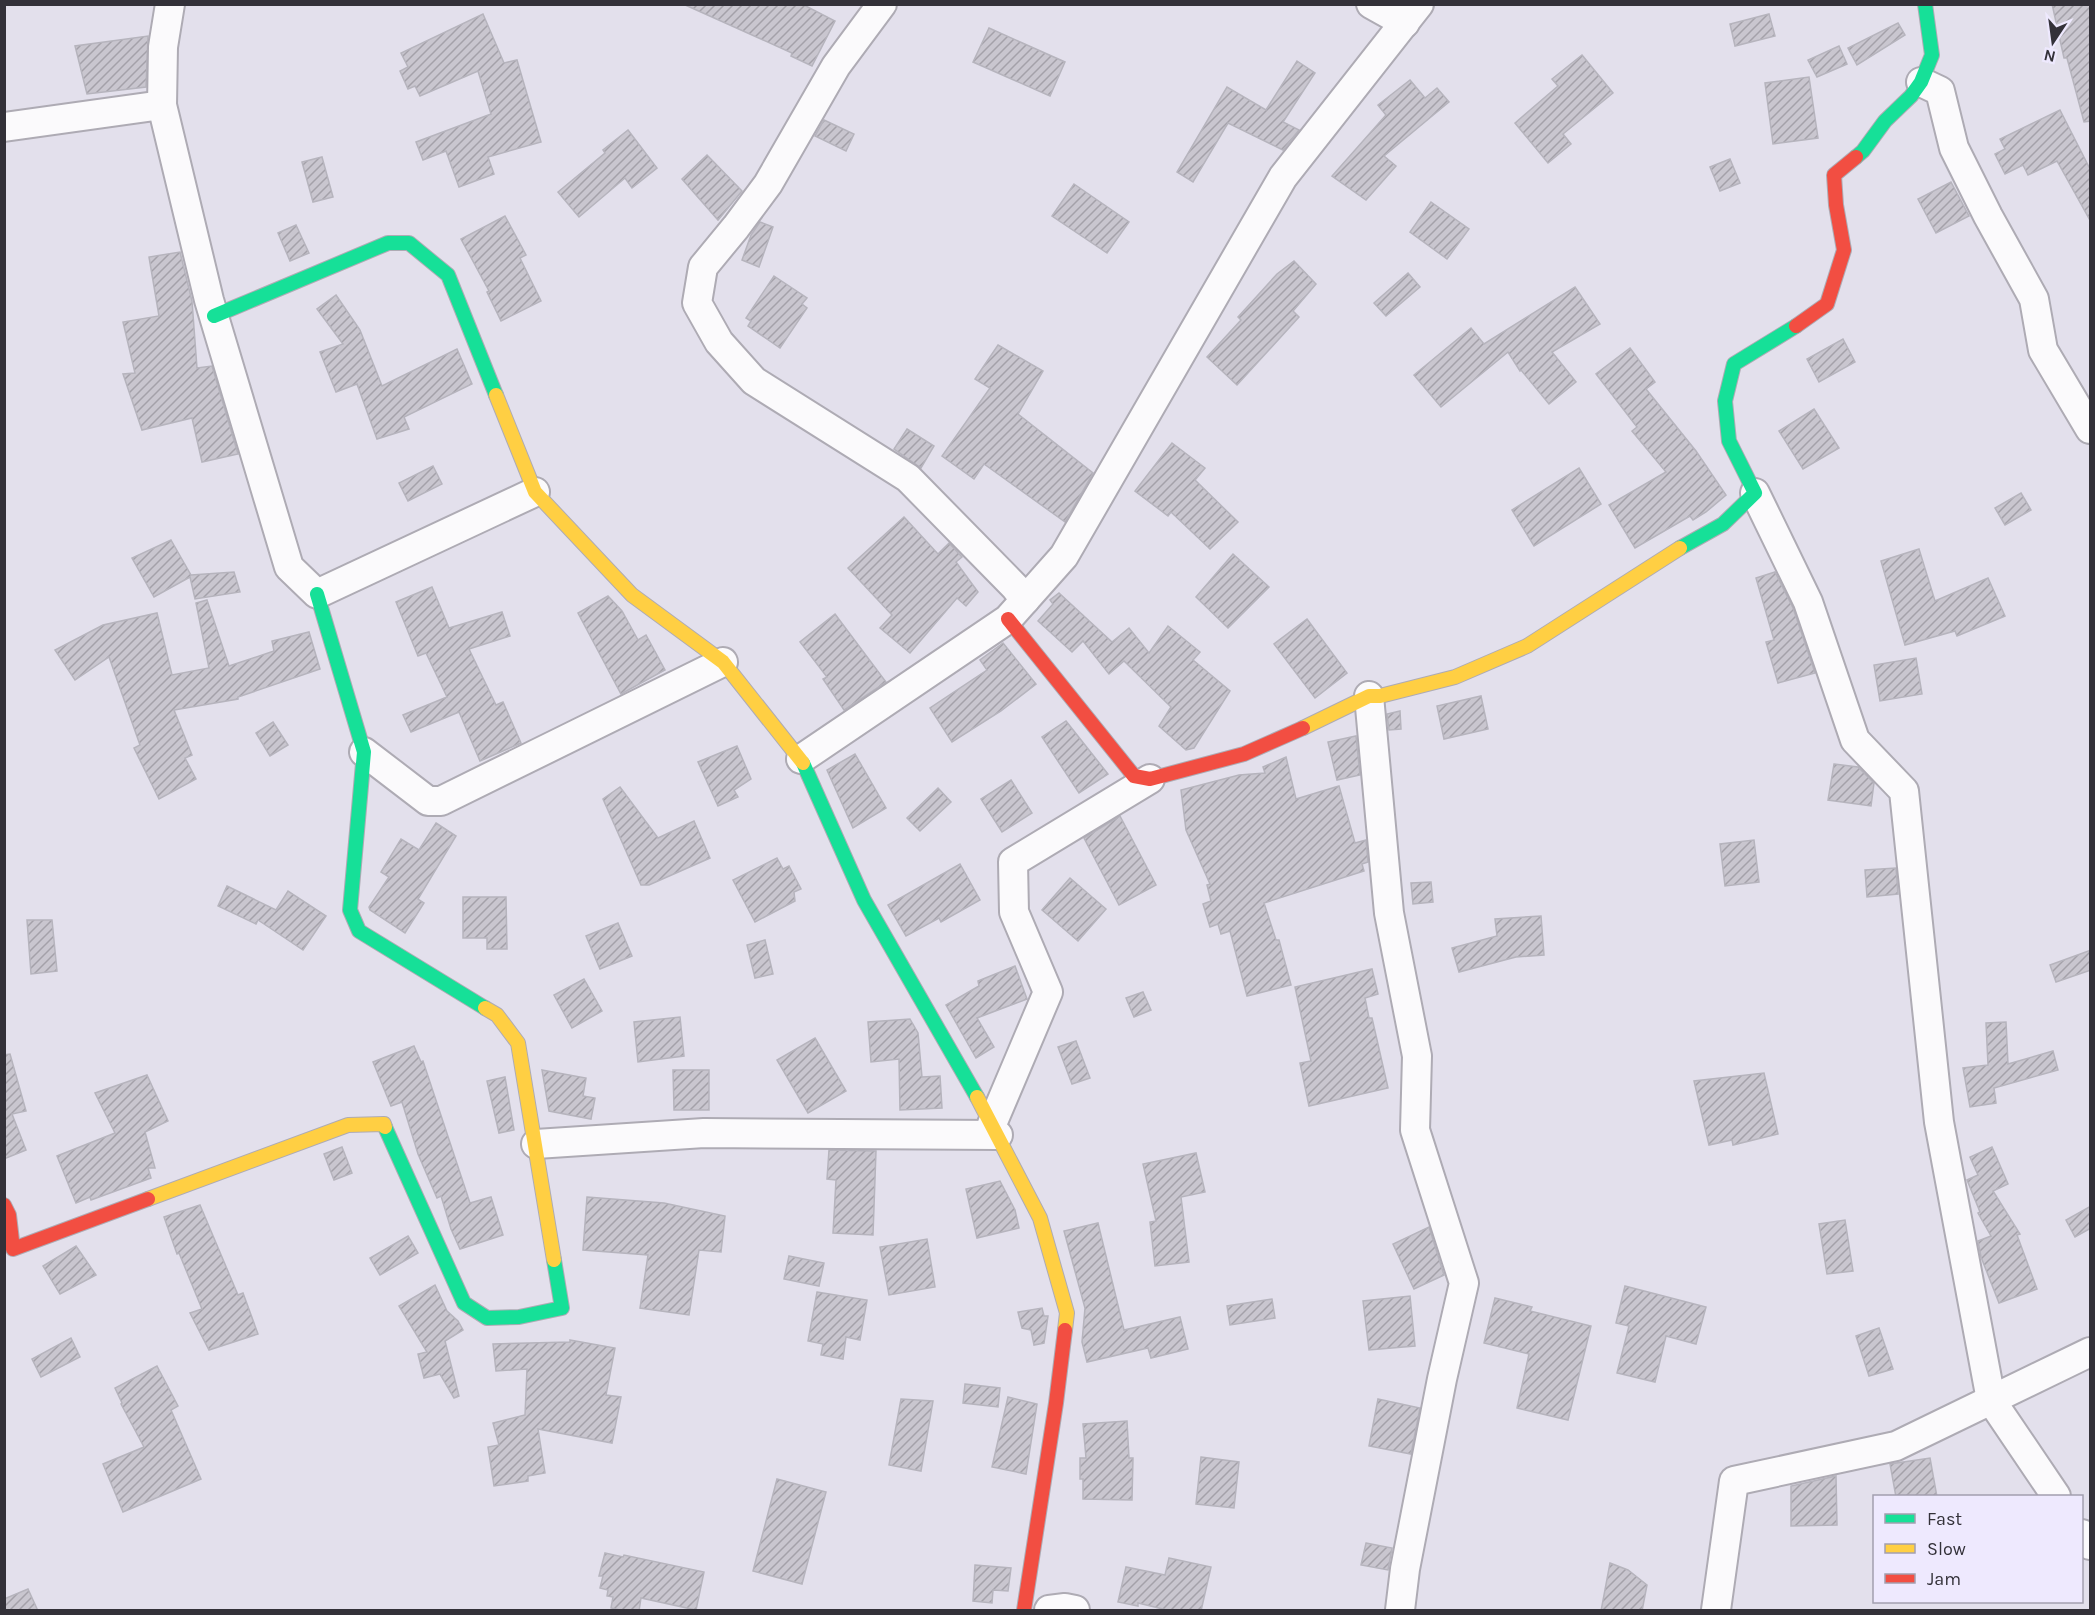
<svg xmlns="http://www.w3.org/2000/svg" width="2095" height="1615" font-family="Karla,sans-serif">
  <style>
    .building { fill: url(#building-hatch); stroke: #b6b4bd; stroke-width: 1.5 }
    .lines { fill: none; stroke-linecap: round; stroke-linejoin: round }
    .street-casing { stroke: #aeabb4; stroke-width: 32 }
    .fast-casing { stroke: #aeabb4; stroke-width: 16 }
    .slow-casing { stroke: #aeabb4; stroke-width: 16 }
    .jam-casing { stroke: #aeabb4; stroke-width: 16 }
    .street { stroke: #fbfafc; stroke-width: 28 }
    .fast { stroke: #16e098; stroke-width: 14 }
    .slow { stroke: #ffcf43; stroke-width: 14 }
    .jam { stroke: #f24e42; stroke-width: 14 }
  </style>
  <defs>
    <pattern id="building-hatch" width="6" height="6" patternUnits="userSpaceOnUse" patternTransform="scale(1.5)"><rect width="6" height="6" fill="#c9c6cf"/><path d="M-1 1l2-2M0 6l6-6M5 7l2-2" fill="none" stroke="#a4a1a9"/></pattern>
  </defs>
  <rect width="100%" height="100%" fill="#e3e0ec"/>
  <g class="building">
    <path d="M683 4H802L835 21 812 66 791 56 792 53Z"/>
    <path d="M2052 4H2091V121L2084 122 2067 58H2064Z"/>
    <path d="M483 14 504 63 517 60 541 142 488 157 494 174 459 187 446 151 423 160 416 142 491 114 478 71 420 96 415 86 408 89 400 71 408 67 401 53Z"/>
    <path d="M1769 14 1775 36 1735 46 1730 24Z"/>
    <path d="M1898 23 1905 35 1857 65 1848 48Z"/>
    <path d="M989 28 1065 62 1050 96 973 62Z"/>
    <path d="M148 36 146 87 87 94 75 46Z"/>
    <path d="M1839 46 1847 64 1817 77 1808 60Z"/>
    <path d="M1582 55 1613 93 1563 134 1571 144 1548 163 1515 123 1558 86 1552 79Z"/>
    <path d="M1297 61 1315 73 1283 122 1299 130 1283 150 1228 123 1193 182 1177 172 1227 87 1266 110Z"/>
    <path d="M1809 77 1818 138 1773 144 1765 83Z"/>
    <path d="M1410 80 1425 98 1437 88 1449 102 1384 156 1396 166 1366 200 1332 176 1386 115 1378 105Z"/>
    <path d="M2060 110 2091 171V222L2057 161 2028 175 2023 165 2005 174 1995 154 2005 149 2000 139Z"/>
    <path d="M824 120 854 134 846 151 815 136Z"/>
    <path d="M628 130 657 168 632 188 625 178 579 217 558 192 605 153 603 150Z"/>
    <path d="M707 155 742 191 718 220 682 179Z"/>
    <path d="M322 157 333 197 313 202 302 162Z"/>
    <path d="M1730 159 1740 183 1720 191 1710 167Z"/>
    <path d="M1951 182 1969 216 1936 233 1918 199Z"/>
    <path d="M1074 184 1129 222 1107 253 1052 216Z"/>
    <path d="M1431 202 1469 229 1447 259 1410 232Z"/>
    <path d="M505 216 526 255 520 258 541 301 501 321 487 292 489 291 461 239Z"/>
    <path d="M760 222 773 227 759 267 742 260 751 235Z"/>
    <path d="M296 225 309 253 290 261 278 233Z"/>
    <path d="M180 252 192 301 197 368 212 366 238 454 202 462 192 418 142 430 123 374 135 373 123 322 159 316 149 257Z"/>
    <path d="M1294 261 1316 284 1293 311 1299 317 1237 385 1207 357 1241 320 1238 317 1277 274Z"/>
    <path d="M1408 273 1420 287 1386 316 1374 303Z"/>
    <path d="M774 276 807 298 802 304 807 308 780 348 748 326 751 321 746 318Z"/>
    <path d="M1575 287 1600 324 1552 352 1576 382 1549 404 1521 370 1520 371 1508 352 1441 407 1414 375 1471 328 1484 344Z"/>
    <path d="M336 295 360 330 382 386 457 349 472 384 404 417 409 429 377 439 357 384 336 392 320 352 343 344 317 309Z"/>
    <path d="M1843 339 1855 362 1819 382 1807 359Z"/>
    <path d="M998 345 1043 371 1018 414 1093 473 1065 522 984 464 974 479 942 456 990 388 975 379Z"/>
    <path d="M1630 348 1655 382 1646 389 1696 451 1726 495 1706 512 1693 520 1690 516 1635 548 1609 505 1666 472 1632 431 1637 427 1596 374Z"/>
    <path d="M1814 409 1839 448 1803 469 1779 431Z"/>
    <path d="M907 429 934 446 921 468 894 449Z"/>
    <path d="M1172 443 1205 468 1195 480 1238 522 1210 549 1171 512 1168 516 1135 491Z"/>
    <path d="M433 466 442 484 408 501 399 483Z"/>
    <path d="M1579 468 1601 504 1534 546 1512 510Z"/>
    <path d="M2021 493 2031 510 2005 525 1995 508Z"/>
    <path d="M904 517 938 554 949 543 962 557 956 562 978 592 966 606 957 598 910 653 880 628 892 615 848 568Z"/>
    <path d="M171 540 191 575 234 572 240 592 195 599 190 577 154 597 132 558Z"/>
    <path d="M1919 549 1935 601 1988 578 2005 616 1957 636 1955 631 1905 645 1881 561Z"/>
    <path d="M1233 554 1269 587 1228 628 1196 597Z"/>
    <path d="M1775 572 1793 608 1815 673 1778 683 1766 642 1774 640 1756 578Z"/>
    <path d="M432 587 449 628 502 612 510 636 469 649 496 705 503 702 521 743 480 761 459 712 411 732 403 715 447 697 426 653 418 656 396 602Z"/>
    <path d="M1059 593 1112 642 1129 628 1149 653 1168 626 1200 652 1193 660 1230 691 1194 748 1186 750 1159 726 1171 707 1124 661 1109 674 1083 641 1072 652 1038 621 1053 604 1050 600Z"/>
    <path d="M608 596 622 611 638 640 646 635 665 670 621 694 578 613Z"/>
    <path d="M207 600 229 666 274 651 272 641 309 632 320 669 238 697V699L174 710 192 755 185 758 196 779 159 799 134 748 140 745 109 657 75 680 55 650 103 625 157 613 172 675 209 668 196 603Z"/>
    <path d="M835 614 886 682 844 710 823 679 827 677 800 642Z"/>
    <path d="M1307 619 1347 673 1315 698 1274 644Z"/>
    <path d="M1003 643 1036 684 1001 711 952 742 930 708 987 670 980 660Z"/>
    <path d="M1916 658 1922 694 1880 701 1874 665Z"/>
    <path d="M1481 696 1488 729 1444 739 1437 706Z"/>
    <path d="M1400 711 1401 729 1389 730 1387 714Z"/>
    <path d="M1066 721 1108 774 1079 793 1042 737Z"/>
    <path d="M273 722 288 745 270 756 256 733Z"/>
    <path d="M1356 736 1360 775 1337 780 1328 742Z"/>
    <path d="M737 746 751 779 734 790 738 797 718 806 698 762Z"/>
    <path d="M855 754 886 808 853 828 827 770Z"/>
    <path d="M1286 757 1296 799 1339 786 1355 843 1366 840 1368 862 1362 864 1364 871 1264 903 1276 940H1279L1291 985 1247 996 1230 931 1221 934 1218 924 1210 927 1203 904 1211 901 1207 885 1210 884 1186 830 1181 790 1239 775 1265 773 1263 767Z"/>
    <path d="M1834 764 1858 767 1874 783 1871 806 1828 800Z"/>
    <path d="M1011 780 1032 813 1002 832 981 799Z"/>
    <path d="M620 787 658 838 694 821 710 858 649 885H641L603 799Z"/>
    <path d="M938 788 951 802 920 831 907 818Z"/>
    <path d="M1120 816 1156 885 1119 905 1084 838Z"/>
    <path d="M436 823 456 836 418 899 424 903 405 933 370 910 369 907 389 877 381 872 401 839 419 850Z"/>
    <path d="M1754 840 1759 882 1725 886 1720 844Z"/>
    <path d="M777 858 783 869 789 866 801 889 794 892 795 901 755 922 733 880Z"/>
    <path d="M960 864 980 900 941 922 939 918 906 936 888 905Z"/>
    <path d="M1896 868 1898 894 1867 897 1865 870Z"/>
    <path d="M1070 878 1106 909 1078 941 1042 910Z"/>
    <path d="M1431 882 1433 902 1413 904 1411 883Z"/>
    <path d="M227 886 276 910 288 891 326 916 303 950 258 920 256 924 218 906Z"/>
    <path d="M463 897H506L507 949H487V938H463Z"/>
    <path d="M1541 916 1544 955 1516 957 1459 972 1452 948 1497 936 1495 919Z"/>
    <path d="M27 920H52L57 971 31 974Z"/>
    <path d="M618 923 632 956 600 969 586 936Z"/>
    <path d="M765 940 773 974 755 978 747 945Z"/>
    <path d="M2091 950V970L2056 982 2050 965Z"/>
    <path d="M1015 966 1027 999 977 1018 994 1047 976 1058 946 1005 979 986 978 981Z"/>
    <path d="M1372 969 1378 994 1365 998 1369 1018H1372L1388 1088 1309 1106 1300 1063 1311 1061 1295 987Z"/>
    <path d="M584 979 602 1011 572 1028 554 995Z"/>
    <path d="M1143 992 1151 1010 1134 1017 1126 998Z"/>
    <path d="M680 1017 684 1056 638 1062 634 1022Z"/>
    <path d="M910 1019 918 1033 922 1077 940 1076 942 1108 900 1110 899 1059 871 1062 868 1022Z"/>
    <path d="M2006 1022 2008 1064 2053 1051 2058 1070 1994 1088 1996 1103 1970 1107 1963 1068 1988 1065 1986 1023Z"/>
    <path d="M815 1038 846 1091 808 1113 777 1060Z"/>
    <path d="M1076 1041 1090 1078 1072 1084 1058 1047Z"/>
    <path d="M414 1046 421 1062 423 1061 470 1203 491 1197 503 1235 460 1249 451 1229 441 1196 437 1198 418 1154 402 1102 391 1106 373 1062Z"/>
    <path d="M10 1054 26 1111 12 1114 26 1150 4 1159V1055Z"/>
    <path d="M542 1070 586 1078 583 1096 595 1098 591 1119 549 1111Z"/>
    <path d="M673 1070H709V1110H674Z"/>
    <path d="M1764 1073 1778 1134 1733 1145 1732 1140 1709 1145 1694 1081Z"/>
    <path d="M147 1075 168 1121 145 1132 155 1168H148L151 1178 91 1200 90 1197 76 1203 57 1156 115 1133 95 1093Z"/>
    <path d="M505 1077 514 1130 499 1133 487 1081Z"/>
    <path d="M342 1147 352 1173 334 1180 324 1154Z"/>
    <path d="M1992 1147 2008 1184 1993 1191 2020 1234 2017 1235 2037 1289 1999 1303 1981 1257 1978 1241 1991 1236 1978 1213 1980 1212 1967 1180 1978 1175 1970 1157Z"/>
    <path d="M829 1150 876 1151 873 1235 833 1233 836 1180 827 1179Z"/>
    <path d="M1196 1153 1205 1192 1181 1197 1189 1262 1155 1266 1150 1222 1156 1221 1143 1164Z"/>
    <path d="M1000 1181 1015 1210 1019 1228 977 1238 966 1189Z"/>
    <path d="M587 1197 664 1203 725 1216 721 1252 699 1250 689 1315 640 1308 648 1255 583 1250Z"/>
    <path d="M200 1205 238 1295 243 1293 258 1334 209 1350 190 1313 202 1309 179 1253 177 1254 164 1217Z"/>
    <path d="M2091 1206V1228L2075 1237 2066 1220Z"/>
    <path d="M1845 1220 1853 1271 1827 1274 1819 1224Z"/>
    <path d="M1098 1223 1124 1330 1180 1317 1188 1349 1151 1358 1148 1348 1087 1362 1082 1342 1085 1308 1064 1231Z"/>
    <path d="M1429 1227 1444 1275 1414 1289 1393 1244Z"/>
    <path d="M408 1236 418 1253 380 1275 370 1258Z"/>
    <path d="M927 1239 935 1287 889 1295 880 1247Z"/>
    <path d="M76 1246 96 1275 60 1294 43 1266Z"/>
    <path d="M789 1256 824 1263 819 1286 784 1279Z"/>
    <path d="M435 1285 447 1311 458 1321 463 1330 445 1341 459 1396 454 1398 440 1374 424 1378 418 1354 427 1352 399 1306Z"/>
    <path d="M1625 1286 1706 1307 1696 1344 1666 1336 1655 1382 1617 1373 1629 1326 1616 1323Z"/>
    <path d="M817 1292 867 1300 860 1340 846 1337 843 1359 821 1355 823 1344 808 1341Z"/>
    <path d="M1410 1296 1415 1346 1369 1350 1363 1301Z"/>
    <path d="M1495 1298 1532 1307 1530 1311 1591 1326 1568 1420 1517 1408 1529 1354 1484 1343Z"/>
    <path d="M1272 1299 1275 1318 1230 1325 1227 1306Z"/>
    <path d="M1042 1308 1044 1316H1048L1044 1343 1034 1345 1031 1330 1022 1328 1018 1312Z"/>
    <path d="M1879 1328 1893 1369 1869 1376 1856 1336Z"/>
    <path d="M71 1338 80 1357 41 1377 32 1359Z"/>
    <path d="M570 1340 615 1348 606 1395 621 1397 612 1443 538 1429 545 1473 528 1476V1481L494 1486 488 1447 499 1445 493 1423 525 1415 527 1369 496 1371 493 1344 570 1342Z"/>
    <path d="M157 1366 178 1406 171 1410 201 1479 123 1512 103 1464 144 1447 121 1404 122 1403 115 1388Z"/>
    <path d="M965 1384 1000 1388 998 1407 963 1403Z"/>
    <path d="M1008 1397 1037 1404 1026 1474 992 1467Z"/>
    <path d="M901 1399 933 1401 921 1471 889 1465Z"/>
    <path d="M1378 1399 1420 1408 1411 1454 1369 1446Z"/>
    <path d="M1127 1421 1129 1458H1133L1132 1500 1083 1499V1479H1080V1458H1086L1083 1424Z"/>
    <path d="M1201 1457 1239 1462 1234 1508 1196 1504Z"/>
    <path d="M1930 1458 1937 1497H1896L1890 1464Z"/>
    <path d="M1836 1476 1837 1525 1791 1526V1486Z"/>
    <path d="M777 1479 826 1492 802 1584 753 1571Z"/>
    <path d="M1366 1543 1392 1548 1388 1570 1361 1565Z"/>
    <path d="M605 1553 623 1557 624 1555 704 1572 696 1610 641 1598 639 1611H624L611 1608 613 1597 607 1596 608 1590 600 1588 603 1576H599Z"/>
    <path d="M1169 1558 1211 1567 1201 1611H1171L1138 1603V1606L1118 1602 1126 1567 1165 1575Z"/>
    <path d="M1610 1563 1628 1570 1647 1585 1642 1611H1601Z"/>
    <path d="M975 1565 1011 1568 1008 1591 993 1590 992 1603 973 1601Z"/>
    <path d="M28 1589 38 1611H4V1599Z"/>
  </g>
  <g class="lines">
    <defs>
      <g id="street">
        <path d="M170 4 163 47 162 105 209 300 289 567 317 594 535 492"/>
        <path d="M882 4 836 66 768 184 736 227 703 267 697 303 719 342 754 381 908 478 1015 587 1025 600"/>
        <path d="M1371 4 1405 23"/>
        <path d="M1921 82 1940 91 1954 148 1988 216 2034 299 2043 350 2090 429"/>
        <path d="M4 127 162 105"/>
        <path d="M1755 493 1808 602 1855 740 1904 791 1939 1122 1991 1400 2056 1496"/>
        <path d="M1369 696 1389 913 1417 1056 1415 1130 1464 1283 1442 1379 1405 1569 1400 1610"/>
        <path d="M364 752 428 801H441L723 662"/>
        <path d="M801 759 1008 619 1064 556 1283 177 1419 4"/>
        <path d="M992 1124 1048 992 1014 912 1013 862 1150 779"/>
        <path d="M536 1144 704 1133 998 1135"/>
        <path d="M2082 1534 2090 1545"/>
        <path d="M1049 1610 1065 1608 1075 1610"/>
        <path d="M1716 1610 1734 1481 1896 1446 2090 1352"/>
      </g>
      <g id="fast">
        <path d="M1856 157 1863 151 1885 121 1911 96 1921 82 1932 55 1925 4"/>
        <path d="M214 316 388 243H409L448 275 496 395"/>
        <path d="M1680 548 1723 524 1755 493 1729 441 1725 401 1734 364 1796 326"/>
        <path d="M317 594 364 752 350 910 359 931 485 1008"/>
        <path d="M803 763 864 900 977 1097"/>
        <path d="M385 1127 464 1303 487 1318 519 1317 562 1308 554 1260"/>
      </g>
      <g id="slow">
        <path d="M496 395 535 492 632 595 723 662 803 763"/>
        <path d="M1303 728 1369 696H1380L1455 677 1527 646 1680 548"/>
        <path d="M485 1008 497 1015 518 1043 554 1260"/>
        <path d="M977 1097 1040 1218 1067 1313 1065 1330"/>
        <path d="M148 1199 348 1125 384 1124 385 1127"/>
      </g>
      <g id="jam">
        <path d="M1796 326 1827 304 1844 250 1836 205 1834 175 1856 157"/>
        <path d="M1008 619 1134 776 1150 779 1244 754 1303 728"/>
        <path d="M4 1205 9 1215 13 1249 148 1199"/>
        <path d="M1024 1610 1056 1403 1065 1330"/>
      </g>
    </defs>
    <use href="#street" class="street-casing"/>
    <use href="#fast" class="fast-casing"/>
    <use href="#slow" class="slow-casing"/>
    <use href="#jam" class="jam-casing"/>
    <use href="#street" class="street"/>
    <use href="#fast" class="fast"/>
    <use href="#slow" class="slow"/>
    <use href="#jam" class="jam"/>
  </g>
  <rect width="2095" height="1615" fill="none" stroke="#333139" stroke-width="12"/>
  <rect x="1873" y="1495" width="210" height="108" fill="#eee9fe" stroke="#a39faf" stroke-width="1.5"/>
  <rect x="1885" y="1514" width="30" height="9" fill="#16e098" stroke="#a39faf" stroke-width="1.5"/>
  <text x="1927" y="1525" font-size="18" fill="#333139">Fast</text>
  <rect x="1885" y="1544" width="30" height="9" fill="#ffcf43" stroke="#a39faf" stroke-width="1.5"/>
  <text x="1927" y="1555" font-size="18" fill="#333139">Slow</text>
  <rect x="1885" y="1574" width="30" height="9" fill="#f24e42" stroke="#a39faf" stroke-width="1.5"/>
  <text x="1927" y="1585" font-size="18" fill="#333139">Jam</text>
  <g transform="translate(2053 42) rotate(193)" stroke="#eee9fe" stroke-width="4.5" paint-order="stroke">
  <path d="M0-4.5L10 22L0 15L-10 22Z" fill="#333139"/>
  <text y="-9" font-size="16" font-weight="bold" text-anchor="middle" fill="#333139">N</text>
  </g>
</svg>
